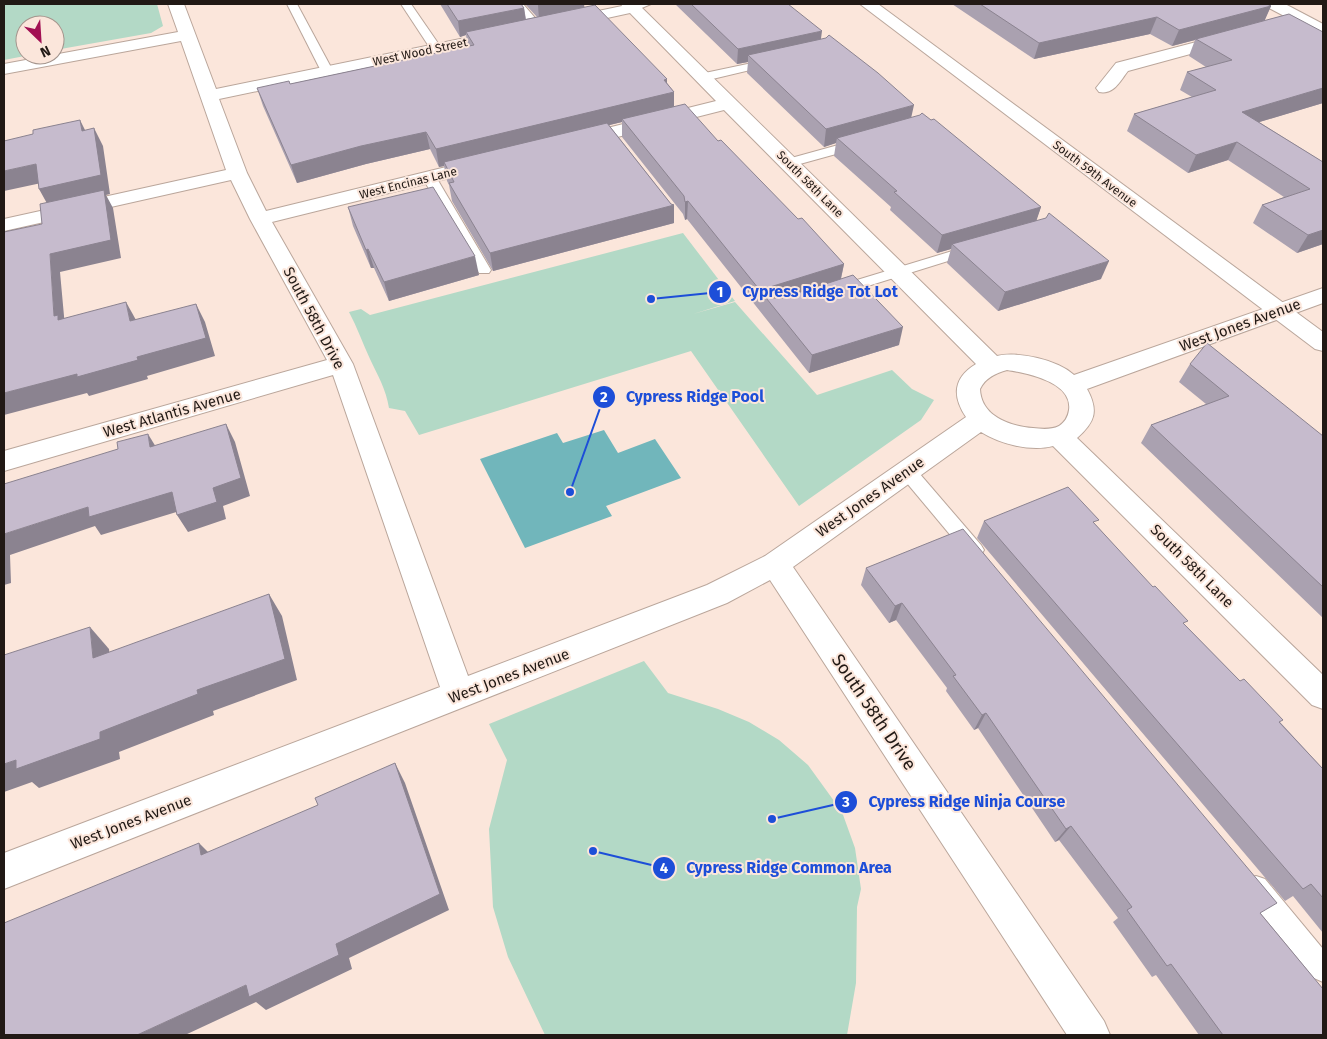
<svg xmlns="http://www.w3.org/2000/svg" width="1327" height="1039" font-family="'Fira Sans',sans-serif">
  <style>
    .green { fill: #b3d9c6 }
    .water { fill: #71b6bb }
    .lines { fill: none; stroke-linecap: round; stroke-linejoin: round }
    .lane-casing { stroke: #baa69b; stroke-width: 2 }
    .street-casing { stroke: #baa69b; stroke-width: 2 }
    .secondary-casing { stroke: #baa69b; stroke-width: 2 }
    .lane { fill: #fff; fill-rule: evenodd }
    .street { fill: #fff; fill-rule: evenodd }
    .secondary { fill: #fff; fill-rule: evenodd }
    .wall { fill: #aaa1b0 }
    .shaded-wall { fill: #8b8390 }
    .building { fill: #c6bbcd; stroke: #8b8390 }
    .labels { text-anchor: middle; dominant-baseline: central; stroke-width: 4; stroke-linejoin: round; paint-order: stroke }
    .far-street-label { font-size: 12px; fill: #211915; stroke: #fbe6db }
    .street-label { font-size: 15px; fill: #211915; stroke: #fbe6db }
    .near-street-label { font-size: 18px; fill: #211915; stroke: #fbe6db }
    .leader { fill: none; stroke: #1d4ed8; stroke-width: 2 }
    .callout-dot { fill: #1d4ed8; stroke: #fbe6db; stroke-width: 2 }
    .mark-label { font-size: 15px; text-anchor: middle; font-weight: bold; fill: #fff }
    .callout-label { font-size: 16px; text-anchor: middle; font-weight: bold; fill: #1d4ed8; stroke: #fbe6db; stroke-width: 4; stroke-linejoin: round; paint-order: stroke }
  </style>
  <rect width="100%" height="100%" fill="#fbe6db"/>
  <g class="green">
    <path d="M4 4H157L163 26 151 33 55 50V25H25V55H30L4 60Z"/>
    <path d="M683 233 735 301 693 314 735 302 817 395 892 370 912 389 934 400 921 420 799 506 691 351 419 435 405 411 389 408C386 389 378 376 370 359 363 344 357 327 349 312L361 309 370 315Z"/>
    <path d="M644 661 668 693 718 709 749 722 779 740 808 765 842 812 855 848 861 889 857 907 856 983 847 1035H545L508 957 493 907 489 829 507 760 489 724Z"/>
  </g>
  <path class="water" d="M604 430 618 453 655 439 681 478 606 506 612 516 525 548 480 459 557 433 563 443Z"/>
  <g class="lines">
    <defs>
      <g id="lane">
        <path d="M287 4H297L333 71 331 73 327 75 321 71Z"/>
        <path d="M401 4H411L442 49 440 51H432Z"/>
        <path d="M513 4H523L542 26 544 28 542 30H534Z"/>
        <path d="M636 4H651L637 10H629L628 8Z"/>
        <path d="M771 59 775 60 777 62 775 64 704 81 698 77 700 74Z"/>
        <path d="M860 139 865 140 866 143 865 146 789 167 782 163 784 160Z"/>
        <path d="M429 173 436 177 491 270 489 273H479L477 270 422 177Z"/>
        <path d="M972 245 977 246 979 249 977 252 839 295 834 293 831 290 834 287Z"/>
        <path d="M907 464 913 466 981 545 984 550 981 555 974 558 967 555 901 476 898 471 901 466Z"/>
        <path d="M1256 876 1265 879 1323 949V982L1314 978 1247 897 1244 888 1247 879Z"/>
      </g>
      <g id="street">
        <path d="M168 4H184L216 89 504 30 510 32 512 35 510 38 504 40 219 99 247 173 266 211 483 158 490 160 493 164 490 168 272 222 353 364 468 676 707 585 765 556 966 417C952 396 953 378 976 364L724 110 578 147 571 145 569 141 571 137 716 101 630 13 566 27 560 25 558 22 560 19 622 6 621 4H638L997 356C1018 351 1058 360 1074 375L1323 288V303L1087 389C1099 411 1095 422 1077 438L1323 675V709L1312 705 1053 446C1031 452 1000 444 981 432L793 567 1104 1021 1110 1035H1067L770 580 727 603 4 889V853L440 687 333 375 4 471V451L327 360 250 219 231 180 4 231V219L226 170 181 41 4 74V64L178 32ZM1007 370C1026 373 1073 382 1069 410 1068 417 1065 422 1059 426 1051 430 1041 429 1033 428 1009 426 981 416 980 389 985 378 996 373 1007 370Z"/>
        <path d="M1265 4H1285L1323 24V35L1300 24 1128 71C1120 81 1114 95 1099 92L1096 88 1116 63 1288 18 1267 7Z"/>
      </g>
      <path id="secondary" d="M860 4H878L1323 332V351L1315 349Z"/>
    </defs>
    <use href="#lane" class="lane-casing"/>
    <use href="#street" class="street-casing"/>
    <use href="#secondary" class="secondary-casing"/>
    <use href="#lane" class="lane"/>
    <use href="#street" class="street"/>
    <use href="#secondary" class="secondary"/>
  </g>
  <g class="wall">
    <path d="M440 4H521L524 8 526 19 537 17 525 4H584V7L667 83 674 92V107L718 141 844 264 841 279 899 345 809 373 687 219 685 220 683 214 622 137V122L609 125 671 204 674 205V223L493 271 452 201 449 185 447 181 444 166 439 167 430 149 366 164 297 183 263 106 257 88 290 84 468 46 466 35 460 37Z"/>
    <path d="M675 4H788L821 39 911 118 931 120 1041 207 1036 220 1101 279 998 311 947 263 951 249 937 253 890 210 891 207 834 156 836 143 824 147 747 73 748 62 737 64Z"/>
    <path d="M952 4H1267L1271 6 1264 21 1323 32V103L1259 122 1323 162V244L1297 253 1253 223 1262 205 1284 197 1228 160 1188 173 1127 131 1134 114 1192 97 1180 90 1187 72 1206 67 1189 56 1195 40 1172 46 1150 34 1034 59Z"/>
    <path d="M348 207 479 275 389 301 374 268H371L353 226Z"/>
    <path d="M1190 364 1323 436V618L1141 443 1151 425 1206 404 1179 382Z"/>
    <path d="M984 521 1096 525 1185 625 1280 722 1323 769V933L1293 896 1285 901 977 538Z"/>
    <path d="M866 568 1261 914 1323 1035H1199L1156 975 1152 977 1113 922 1118 918 1059 840 1055 842 978 728 974 730 946 691 947 688 896 620 889 623 861 585Z"/>
  </g>
  <g class="shaded-wall">
    <path d="M544 4H584L585 11 539 20 538 5Z"/>
    <path d="M1271 6 1264 22 1196 39 1195 40 1172 46 1179 30Z"/>
    <path d="M524 8 526 23 466 32V35L460 37 458 21Z"/>
    <path d="M1157 17 1150 34 1034 59 1039 43Z"/>
    <path d="M822 31 820 46 748 55V62L737 64 738 49Z"/>
    <path d="M667 79V94L674 92V109L622 119V122L445 165 444 162V166L439 167 436 149Z"/>
    <path d="M1323 88V103L1233 130 1242 112Z"/>
    <path d="M914 105 910 123 837 138 836 143 824 147 826 129Z"/>
    <path d="M80 120 89 138 82 131Z"/>
    <path d="M94 128 103 146 110 194 106 195 113 208 121 258 60 272 65 327 54 316 50 254 49 207 39 189Z"/>
    <path d="M426 132 430 149 366 164 297 183 291 165 361 146Z"/>
    <path d="M1237 142 1228 160 1188 173 1196 155Z"/>
    <path d="M36 164 46 182 4 191V171Z"/>
    <path d="M688 201 687 219 685 220V202Z"/>
    <path d="M674 205V223L493 271 490 253Z"/>
    <path d="M1041 207 1035 225 952 244 951 249 937 253 942 235Z"/>
    <path d="M1323 230V244L1297 253 1308 235Z"/>
    <path d="M368 249 374 268H371L366 250Z"/>
    <path d="M475 256 479 275 389 301 384 282Z"/>
    <path d="M1109 261 1101 279 998 311 1005 292Z"/>
    <path d="M844 264 840 282 771 304 766 293 770 287Z"/>
    <path d="M126 302 136 320 130 321Z"/>
    <path d="M196 304 205 322 215 356 147 376 148 379 89 396 87 393 4 415V393L137 357Z"/>
    <path d="M903 327 899 345 809 373 812 355Z"/>
    <path d="M226 424 235 442 250 496 223 506 226 519 188 532 177 515 213 488Z"/>
    <path d="M148 434 159 452 150 447Z"/>
    <path d="M172 492 183 510 101 535 95 526 10 555 11 583 4 585V534L88 507Z"/>
    <path d="M269 594 282 616 297 680 213 711 214 715 119 752 120 759 39 788 32 782 4 792V764L100 732 197 690Z"/>
    <path d="M902 603 896 620 889 623 895 606Z"/>
    <path d="M90 627 109 649 112 679 93 658Z"/>
    <path d="M986 713 978 728 974 730 982 715Z"/>
    <path d="M395 763 405 783 449 910 349 958 352 969 266 1010 256 1002 185 1035H137L336 944Z"/>
    <path d="M1071 826 1059 840 1055 842 1066 829Z"/>
    <path d="M199 843 217 861 201 855Z"/>
  </g>
  <g class="building">
    <path d="M447 4H521L524 8 458 21Z"/>
    <path d="M691 4H788L822 31 738 49Z"/>
    <path d="M980 4H1267L1271 6 1179 30 1157 17 1039 43Z"/>
    <path d="M595 5 667 79 664 80 674 92 436 149 426 132 361 146 291 165 257 88 289 81 290 84 474 45 466 32Z"/>
    <path d="M1289 14 1323 32V88L1242 112 1323 162V230L1308 235 1262 205 1310 189 1237 142 1196 155 1134 114 1216 90 1187 72 1232 60 1196 39Z"/>
    <path d="M829 35 878 73 914 105 826 129 748 55 826 38Z"/>
    <path d="M685 104 718 141 721 140 798 219 802 218 844 264 770 287 766 293 769 298H782L853 275 903 327 812 355 688 201 685 202 684 196 622 119Z"/>
    <path d="M922 113 931 120 934 119 1041 207 942 235 894 192 897 191 837 138 920 115Z"/>
    <path d="M80 120 82 131 94 128 101 175 39 189 36 164 4 171V141L33 134V130Z"/>
    <path d="M607 123 671 204 674 205 490 253 449 183 454 182 444 162Z"/>
    <path d="M433 187 475 256 384 282 368 249 366 250 348 207Z"/>
    <path d="M104 190 111 240 50 254 54 316 58 315V320L126 302 130 321 196 304 206 338 137 357 138 360 77 377V374L4 393V232L42 224 40 204Z"/>
    <path d="M1049 213 1109 261 1005 292 952 244 1046 218Z"/>
    <path d="M1207 343 1323 436V587L1151 425 1229 396 1190 364Z"/>
    <path d="M226 424 241 478 213 488 217 502 177 515 172 492 89 517 88 507 4 534V484L118 449 117 442 148 434 150 447Z"/>
    <path d="M1068 487 1099 520 1093 522 1153 587 1155 586 1188 621 1183 623 1240 681 1244 679 1283 720 1279 722 1323 769V898L1311 884 1303 889 984 521Z"/>
    <path d="M963 529 1277 903 1260 913 1323 989V1035H1223L1171 964 1167 966 1127 910 1132 907 1071 826 1066 829 986 713 982 715 953 676 956 675 902 603 895 606 866 568Z"/>
    <path d="M269 594 285 659 197 690 198 694 100 732V739L16 769V760L4 764V655L90 627 93 658Z"/>
    <path d="M395 763 440 894 336 944 339 955 249 997 246 985 137 1035H4V923L199 843 201 855 318 805 315 798Z"/>
  </g>
  <g class="labels">
    <g class="far-street-label">
      <text transform="translate(420 52) rotate(-12)">West Wood Street</text>
      <text transform="translate(1095 174) rotate(37)">South 59th Avenue</text>
      <text transform="translate(408 183) rotate(-14)">West Encinas Lane</text>
      <text transform="translate(810 184) rotate(45)">South 58th Lane</text>
    </g>
    <g class="street-label">
      <text transform="translate(314 318) rotate(62)">South 58th Drive</text>
      <text transform="translate(1240 325) rotate(-20)">West Jones Avenue</text>
      <text transform="translate(172 413) rotate(-16)">West Atlantis Avenue</text>
      <text transform="translate(870 497) rotate(-35)">West Jones Avenue</text>
      <text transform="translate(1192 566) rotate(45)">South 58th Lane</text>
      <text transform="translate(509 676) rotate(-21)">West Jones Avenue</text>
      <text transform="translate(131 822) rotate(-21)">West Jones Avenue</text>
    </g>
    <g class="near-street-label">
      <text transform="translate(874 712) rotate(56)">South 58th Drive</text>
    </g>
  </g>
  <path class="leader" d="M651 299L720 292M570 492L604 397M772 819L846 802M593 851L664 868"/>
  <g class="callout-dot">
    <circle cx="651" cy="299" r="5"/>
    <circle cx="570" cy="492" r="5"/>
    <circle cx="772" cy="819" r="5"/>
    <circle cx="593" cy="851" r="5"/>
    <circle cx="720" cy="292" r="12"/>
    <circle cx="604" cy="397" r="12"/>
    <circle cx="846" cy="802" r="12"/>
    <circle cx="664" cy="868" r="12"/>
  </g>
  <g class="mark-label">
    <text x="720" y="297">1</text>
    <text x="604" y="402">2</text>
    <text x="846" y="807">3</text>
    <text x="664" y="873">4</text>
  </g>
  <g class="callout-label">
    <text x="820" y="297">Cypress Ridge Tot Lot</text>
    <text x="695" y="402">Cypress Ridge Pool</text>
    <text x="967" y="807">Cypress Ridge Ninja Course</text>
    <text x="789" y="873">Cypress Ridge Common Area</text>
  </g>
  <rect width="1327" height="1039" fill="none" stroke="#211915" stroke-width="10"/>
  <g transform="translate(40 40) rotate(155)"><circle r="24" fill="#fbe6db" stroke="#a4948c"/>
  <path d="M0-4L9 19L0 12L-9 19Z" fill="#a21053"/>
  <text y="-8" font-size="14" font-weight="bold" text-anchor="middle" fill="#211915">N</text>
  </g>
</svg>
